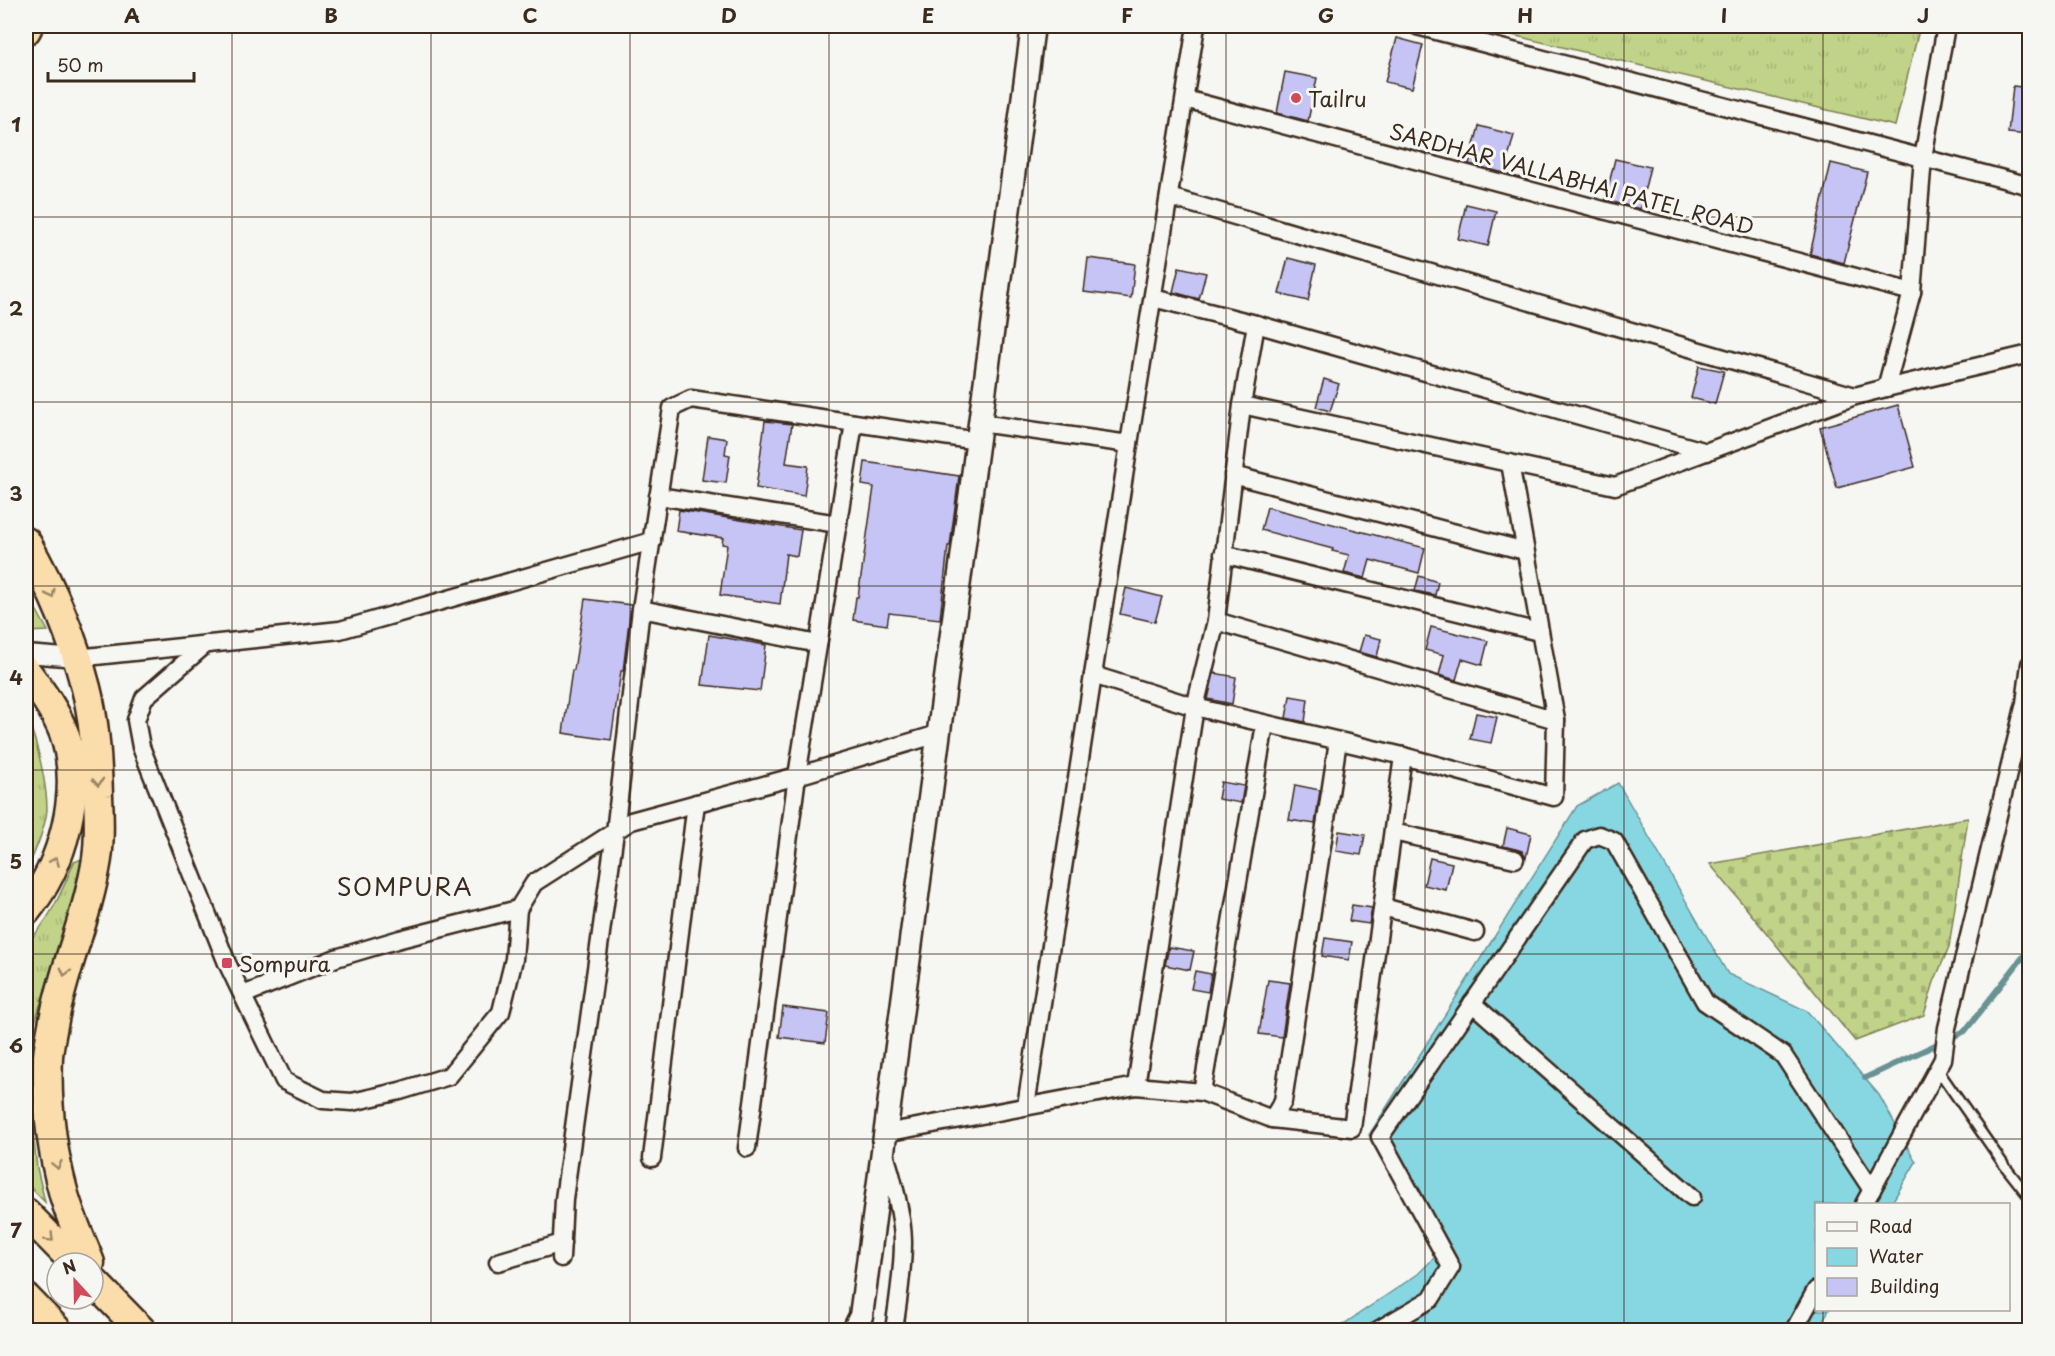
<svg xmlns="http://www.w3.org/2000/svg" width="2055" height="1356" font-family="'Playpen Sans',sans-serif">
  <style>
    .grass { fill: url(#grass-tufts); stroke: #7e7e53; stroke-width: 1.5 }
    .cemetery { fill: url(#cemetery-stones); stroke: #7e7e53; stroke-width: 1.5 }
    .water { fill: #87d7e3; stroke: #699294; stroke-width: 1.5 }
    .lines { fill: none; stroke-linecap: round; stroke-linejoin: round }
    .stream { stroke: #699294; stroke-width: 6 }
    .building { fill: #c6c3f5; stroke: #3b2a1e; stroke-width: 1.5 }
    .lane-casing { stroke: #3b2a1e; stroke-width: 13 }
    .street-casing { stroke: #3b2a1e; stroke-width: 21 }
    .secondary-casing { stroke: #3b2a1e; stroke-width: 27 }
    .highway-casing { stroke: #3b2a1e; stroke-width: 33 }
    .lane { stroke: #f6f6f2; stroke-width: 8 }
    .street { stroke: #f6f6f2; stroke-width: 16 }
    .secondary { stroke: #f6f6f2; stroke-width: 22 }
    .highway { stroke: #faddab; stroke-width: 28 }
    .oneway { stroke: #9a8464 }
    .grid { fill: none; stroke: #3b2a1e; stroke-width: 1.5; stroke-opacity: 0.55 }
    .poi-dot { fill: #d1495b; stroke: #f6f6f2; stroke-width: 2 }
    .labels { text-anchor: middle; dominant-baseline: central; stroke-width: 6; stroke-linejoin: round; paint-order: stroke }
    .poi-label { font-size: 21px; fill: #3b2a1e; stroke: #f6f6f2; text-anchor: start }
    .street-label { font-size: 21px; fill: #3b2a1e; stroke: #f6f6f2 }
    .quarter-label { font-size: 24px; letter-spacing: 1.5px; fill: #3b2a1e; stroke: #f6f6f2 }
    .neatline { fill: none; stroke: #3b2a1e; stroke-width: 2 }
    .grid-label { font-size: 20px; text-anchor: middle; font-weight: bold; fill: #3b2a1e }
  </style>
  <defs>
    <pattern id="grass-tufts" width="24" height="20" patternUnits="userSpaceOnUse" patternTransform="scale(1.5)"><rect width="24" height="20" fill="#c0d388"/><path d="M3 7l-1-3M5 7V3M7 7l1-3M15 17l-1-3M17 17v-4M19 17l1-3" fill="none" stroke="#a6b575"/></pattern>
    <pattern id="cemetery-stones" width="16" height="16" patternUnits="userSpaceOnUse" patternTransform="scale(1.5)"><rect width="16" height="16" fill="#c0d388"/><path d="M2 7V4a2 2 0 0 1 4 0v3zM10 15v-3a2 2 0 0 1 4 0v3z" fill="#a6b575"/></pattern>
  </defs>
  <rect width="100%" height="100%" fill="#f6f6f2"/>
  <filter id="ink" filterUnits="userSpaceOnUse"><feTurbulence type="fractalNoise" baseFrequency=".0167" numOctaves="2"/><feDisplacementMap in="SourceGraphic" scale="12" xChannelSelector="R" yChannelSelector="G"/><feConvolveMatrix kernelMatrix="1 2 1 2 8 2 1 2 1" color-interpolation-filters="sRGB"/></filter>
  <g filter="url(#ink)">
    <g class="grass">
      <path d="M1474 26H1920L1895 126Z"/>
      <path d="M26 591 48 631 26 632Z"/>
      <path d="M26 718C37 737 47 787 47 809 46 826 34 855 26 871Z"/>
      <path d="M82 859 69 911 34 1025 29 1097 37 1168 45 1202 26 1183V944C49 922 62 892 74 862Z"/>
    </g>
    <path class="cemetery" d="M1968 818 1949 947 1934 982 1924 1015 1855 1041 1710 864Z"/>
    <path class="water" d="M1618 783 1728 974 1807 1011 1879 1095 1916 1162 1891 1204H1816V1310H1829L1817 1330H1335L1418 1274 1441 1251 1369 1135 1577 806Z"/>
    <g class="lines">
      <path class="stream" d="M1865 1078 1965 1031 2030 948"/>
    </g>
    <g class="building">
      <path d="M1397 38 1423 45 1412 88 1385 82Z"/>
      <path d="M1285 72 1317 78 1308 121 1277 113Z"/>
      <path d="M2013 86 2030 88V135L2008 133Z"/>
      <path d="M1479 126 1514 135 1504 173 1469 164Z"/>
      <path d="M1615 159 1650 167 1640 209 1605 200Z"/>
      <path d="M1831 163 1867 172 1844 263 1810 254Z"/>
      <path d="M1466 204 1496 211 1488 246 1458 239Z"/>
      <path d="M1088 258 1135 264 1131 298 1084 292Z"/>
      <path d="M1288 258 1316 265 1308 301 1279 294Z"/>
      <path d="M1179 267 1206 273 1199 299 1173 292Z"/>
      <path d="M1699 366 1724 371 1715 404 1691 398Z"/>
      <path d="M1324 379 1339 384 1330 411 1316 407Z"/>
      <path d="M1898 405 1915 467 1837 488 1820 427Z"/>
      <path d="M765 421 792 424 786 463 808 466 804 496 756 488Z"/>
      <path d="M708 436 727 439 725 454 730 455 726 483 702 480Z"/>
      <path d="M865 462 959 476 950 546H948L940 619 889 613 887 625 853 620 856 597H858L874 487 862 485Z"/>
      <path d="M1267 507 1425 548 1419 573 1370 560 1365 578 1344 573 1349 555 1332 551 1333 549 1261 530Z"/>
      <path d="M679 510 801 530 797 556 786 554 780 604 720 595 727 545 722 544 723 538 676 531Z"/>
      <path d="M1419 576 1438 582 1435 595 1415 591Z"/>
      <path d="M1126 588 1162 597 1155 622 1120 614Z"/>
      <path d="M585 599 631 605 623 671H621L611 740 563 733 572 670H574Z"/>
      <path d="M1431 627 1488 641 1482 665 1462 659 1456 680 1439 675 1444 655 1425 650Z"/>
      <path d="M709 635 766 645 760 691 702 685Z"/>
      <path d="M1364 635 1381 639 1377 657 1359 652Z"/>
      <path d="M1214 673 1236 677 1232 704 1208 699Z"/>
      <path d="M1290 696 1308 699 1305 722 1286 718Z"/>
      <path d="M1476 713 1497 717 1491 743 1470 739Z"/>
      <path d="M1221 782 1244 786 1241 803 1218 799Z"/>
      <path d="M1295 785 1320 790 1315 824 1289 820Z"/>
      <path d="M1507 828 1531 834 1526 858 1522 851 1503 846Z"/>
      <path d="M1339 831 1365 835 1361 855 1336 851Z"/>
      <path d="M1430 858 1452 863 1446 890 1424 885Z"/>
      <path d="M1352 905 1372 908 1369 924 1349 921Z"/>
      <path d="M1325 938 1352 942 1349 960 1322 956Z"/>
      <path d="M1169 947 1194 951 1190 970 1165 965Z"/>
      <path d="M1195 971 1211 974 1208 992 1191 989Z"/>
      <path d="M1268 980 1290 983 1282 1037 1259 1034Z"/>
      <path d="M783 1007 829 1013 825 1043 779 1037Z"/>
    </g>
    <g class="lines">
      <defs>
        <path id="lane" d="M1938 1070 2004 1165 2030 1198"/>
        <g id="street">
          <path d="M1417 26 2030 186"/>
          <path d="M1946 26 1923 158 1912 292 1886 388 2030 354"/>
          <path d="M1185 99 1912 292"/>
          <path d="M1169 197 1855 396"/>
          <path d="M1153 298 1256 324 1707 452"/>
          <path d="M1256 324 1242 405 1216 621 1556 720"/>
          <path d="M1242 405 1615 486 1855 396 1886 388"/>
          <path d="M980 423 1129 444"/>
          <path d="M1233 475 1525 551"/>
          <path d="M658 496 838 524"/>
          <path d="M1223 554 1539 632"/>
          <path d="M206 644 144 698 136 720 141 747 227 963 284 1081 323 1100 352 1102 400 1091 449 1076 501 1012 514 959 518 909 534 883 631 821 797 776 938 734"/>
          <path d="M818 644 641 609 672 408 691 399 978 441"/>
          <path d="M26 654 77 658 340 630 652 541"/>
          <path d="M1093 675 1195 707 1403 756 1554 797 1556 720 1510 463"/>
          <path d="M1393 832 1515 859"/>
          <path d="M1383 907 1475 932"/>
          <path d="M243 995 336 958 400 939 518 909"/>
          <path d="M1472 1003 1692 1197"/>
          <path d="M1136 1086 1195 707 1216 621"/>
          <path d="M1202 1092 1265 724"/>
          <path d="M1026 1106 1129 444 1196 26"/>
          <path d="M1272 1119 1283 1101 1338 741"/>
          <path d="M885 1133 1136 1086 1202 1092 1272 1119 1352 1128 1403 756"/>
          <path d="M747 1148 797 776 854 423"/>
          <path d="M884 1151C892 1175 903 1217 903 1242 903 1272 898 1301 894 1330"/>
          <path d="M652 1158 696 803"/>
          <path d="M1864 1204 1943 1059 1947 1028 2025 703 2030 664"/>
          <path d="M561 1258 564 1199 615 832 641 609"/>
          <path d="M498 1262 562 1243"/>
          <path d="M1378 1330 1431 1299 1451 1267 1380 1137 1585 840 1599 835 1614 841 1705 1002 1783 1055 1872 1190"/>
          <path d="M1794 1330 1816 1290"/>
        </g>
        <path id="secondary" d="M854 1330 861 1316 1033 26"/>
        <g id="highway">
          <path d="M26 30 28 26"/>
          <path d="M26 542C51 586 73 638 86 688 95 722 97 760 98 796 99 816 100 838 97 859 88 916 63 969 53 1025 51 1035 49 1046 48 1056 46 1102 51 1147 63 1191 69 1215 81 1239 90 1263"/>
          <path d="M26 671C40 690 55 710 64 733 84 791 63 865 26 911"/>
          <path d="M26 1213 75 1263"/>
          <path d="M93 1281 141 1330"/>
          <path d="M26 1298 57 1330"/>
        </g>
      </defs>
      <use href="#lane" class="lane-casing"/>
      <use href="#street" class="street-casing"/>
      <use href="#secondary" class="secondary-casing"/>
      <use href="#highway" class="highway-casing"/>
      <use href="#lane" class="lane"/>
      <use href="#street" class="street"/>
      <use href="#secondary" class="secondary"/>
      <use href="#highway" class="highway"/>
    </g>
    <defs><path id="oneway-chevron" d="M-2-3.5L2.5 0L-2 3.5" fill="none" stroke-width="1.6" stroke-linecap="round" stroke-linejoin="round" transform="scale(1.5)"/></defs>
    <g class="oneway">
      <use href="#oneway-chevron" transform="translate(51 594) rotate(64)"/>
      <use href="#oneway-chevron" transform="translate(98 782) rotate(87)"/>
      <use href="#oneway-chevron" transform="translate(55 861) rotate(-67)"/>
      <use href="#oneway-chevron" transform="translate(65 972) rotate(106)"/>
      <use href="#oneway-chevron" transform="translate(57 1165) rotate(78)"/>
      <use href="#oneway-chevron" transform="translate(50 1238) rotate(45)"/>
    </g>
  </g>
  <path class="grid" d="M232 26V1330M431 26V1330M630 26V1330M829 26V1330M1028 26V1330M1226 26V1330M1425 26V1330M1624 26V1330M1823 26V1204M26 217H2030M26 402H2030M26 586H2030M26 770H2030M26 954H2030M26 1139H2030M1823 1310V1330"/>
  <g class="poi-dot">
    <circle cx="1296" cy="98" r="6"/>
    <rect x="221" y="957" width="12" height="12" rx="3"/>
  </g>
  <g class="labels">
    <g class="poi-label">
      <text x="1308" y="98">Tailru</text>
      <text x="239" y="963">Sompura</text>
    </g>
    <g class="street-label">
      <text transform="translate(1572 178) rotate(15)">SARDHAR VALLABHAI PATEL ROAD</text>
    </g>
    <g class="quarter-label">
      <text x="405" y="886">SOMPURA</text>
    </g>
  </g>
  <rect width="2055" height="1356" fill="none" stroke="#f6f6f2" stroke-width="66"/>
  <rect x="1815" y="1203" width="195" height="108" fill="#f6f6f2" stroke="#aba49d" stroke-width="1.5"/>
  <rect x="1827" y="1222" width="30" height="9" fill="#f6f6f2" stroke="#aba49d" stroke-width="1.5"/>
  <text x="1869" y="1233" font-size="18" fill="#3b2a1e">Road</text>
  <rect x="1827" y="1248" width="30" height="18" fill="#87d7e3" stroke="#aba49d" stroke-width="1.5"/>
  <text x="1869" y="1263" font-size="18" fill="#3b2a1e">Water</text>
  <rect x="1827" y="1278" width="30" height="18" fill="#c6c3f5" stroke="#aba49d" stroke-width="1.5"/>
  <text x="1869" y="1293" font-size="18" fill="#3b2a1e">Building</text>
  <g transform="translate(75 1281) rotate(338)"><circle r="28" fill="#f6f6f2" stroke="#aba49d" stroke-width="1.5"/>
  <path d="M0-4.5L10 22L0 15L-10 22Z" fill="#d1495b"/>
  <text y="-9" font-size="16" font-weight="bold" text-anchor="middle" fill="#3b2a1e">N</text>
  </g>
  <path d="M48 72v9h146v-9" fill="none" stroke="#3b2a1e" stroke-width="3"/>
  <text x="57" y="72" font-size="18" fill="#3b2a1e" stroke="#f6f6f2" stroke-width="4.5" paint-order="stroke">50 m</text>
  <rect x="33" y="33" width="1989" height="1290" class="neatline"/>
  <g class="grid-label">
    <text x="132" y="23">A</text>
    <text x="331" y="23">B</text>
    <text x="530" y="23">C</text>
    <text x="729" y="23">D</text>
    <text x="928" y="23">E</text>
    <text x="1127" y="23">F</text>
    <text x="1326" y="23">G</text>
    <text x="1525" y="23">H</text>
    <text x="1724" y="23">I</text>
    <text x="1923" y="23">J</text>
    <text x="16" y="132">1</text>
    <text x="16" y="316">2</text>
    <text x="16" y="501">3</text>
    <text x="16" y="685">4</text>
    <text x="16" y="869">5</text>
    <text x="16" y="1053">6</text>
    <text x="16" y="1238">7</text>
  </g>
</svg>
